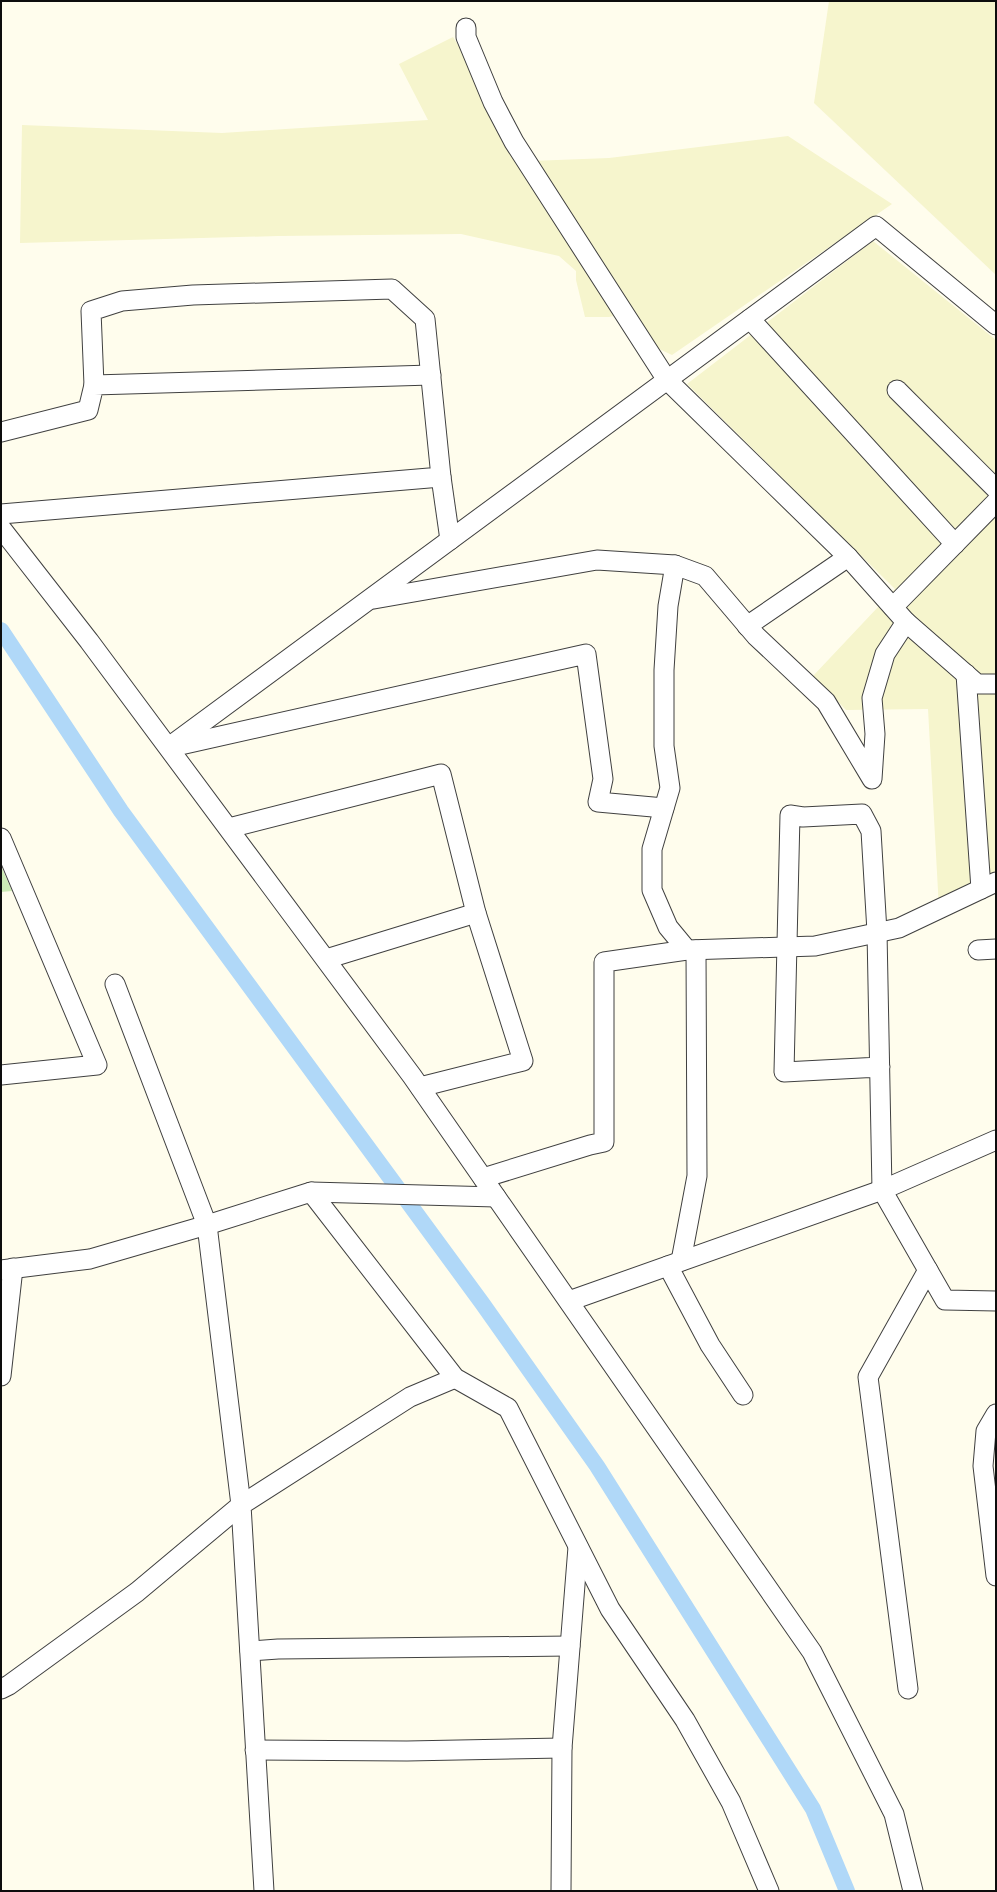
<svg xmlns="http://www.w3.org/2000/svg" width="997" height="1892" font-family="'IBM Plex Serif',serif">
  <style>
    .farmland { fill: #f6f5cd }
    .green { fill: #cdebb6 }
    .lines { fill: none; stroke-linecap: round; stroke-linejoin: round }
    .canal { stroke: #b0d8f8; stroke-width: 16 }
    .minor-casing { stroke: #404040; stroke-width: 21 }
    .minor { stroke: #fff; stroke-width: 19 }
  </style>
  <rect width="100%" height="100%" fill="#fffded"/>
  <g class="farmland">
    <path d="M829 1H996V275L814 103Z"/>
    <path d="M453 37 531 161 609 158 788 136 892 204 672 355 655 347 626 313 609 317H585L576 280V271L559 256 461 234 278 236 20 243 22 125 222 133 428 120 399 64Z"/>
    <path d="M873 241 996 340V881L939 909 928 709 846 710 813 676 895 589 687 384Z"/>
  </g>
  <path class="green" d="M1 866 12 891 1 892Z"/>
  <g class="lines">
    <path class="canal" d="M1 630 121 811 482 1303 597 1466 813 1809 847 1891"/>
    <defs>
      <g id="minor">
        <path d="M466 28V37L493 102 514 142 667 380 848 557 906 622 885 654 872 698 875 734 872 779 826 702 756 636 705 576 675 565 668 606 664 670V746L670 788 652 849V890L668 927 687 950 815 946 899 928 996 882"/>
        <path d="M750 319 955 544"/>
        <path d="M897 390 996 489"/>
        <path d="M1 432 88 410 94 385 431 375"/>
        <path d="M441 477 450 540"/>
        <path d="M1 514 441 477 425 319 392 289 193 295 122 301 91 311 94 385"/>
        <path d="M1 528 89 641 412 1076 812 1652 894 1814 913 1891"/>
        <path d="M374 599 597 560 675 565"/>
        <path d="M893 607 996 502"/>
        <path d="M906 622 977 684H996"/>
        <path d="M747 626 848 557"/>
        <path d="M966 674 981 889"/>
        <path d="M176 746 586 654 603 779 598 802 664 808"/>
        <path d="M169 747 876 226 996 325"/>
        <path d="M229 828 441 774 476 913 326 959"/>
        <path d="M1 838 97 1065 1 1075"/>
        <path d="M978 950 996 949"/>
        <path d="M880 1067 784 1072 790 815 803 817 862 814 871 831 877 932 882 1190 996 1140"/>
        <path d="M420 1087 523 1061 476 913"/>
        <path d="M483 1178 590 1145 604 1142V962L687 950"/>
        <path d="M311 1192 496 1197"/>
        <path d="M681 1261 697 1176 696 950"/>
        <path d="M668 1266 710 1345 743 1395"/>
        <path d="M1 1270 90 1259 207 1225 311 1192 455 1378 508 1408 610 1609 685 1720 731 1802 769 1891"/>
        <path d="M569 1301 882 1190 945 1300 996 1301"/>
        <path d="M1 1376 13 1268"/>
        <path d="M996 1414 986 1431 983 1466 996 1576"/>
        <path d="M250 1651 278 1649 570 1646"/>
        <path d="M1 1689 9 1685 137 1592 241 1505 207 1225 115 984"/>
        <path d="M908 1689 868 1377 928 1270"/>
        <path d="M255 1750 407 1751 562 1748"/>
        <path d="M264 1891 241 1505 410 1397 455 1378"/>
        <path d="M561 1891 562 1748 578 1547"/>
      </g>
    </defs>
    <use href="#minor" class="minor-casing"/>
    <use href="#minor" class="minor"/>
  </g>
  <rect width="997" height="1892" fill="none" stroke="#0d0d0d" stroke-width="4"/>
</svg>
